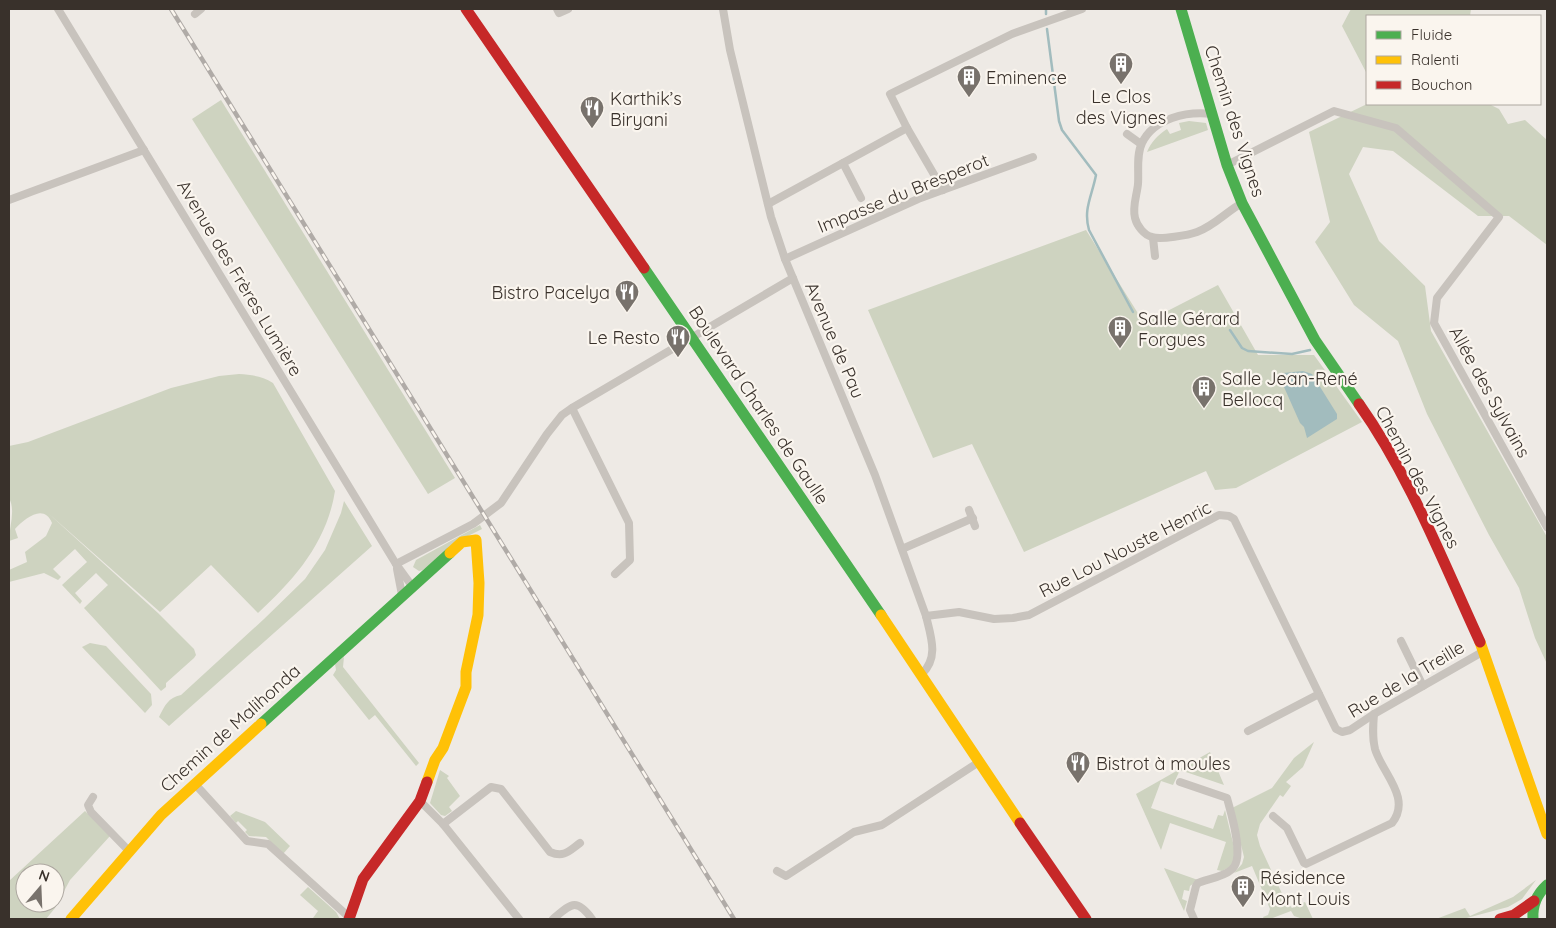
<svg xmlns="http://www.w3.org/2000/svg" width="1556" height="928" font-family="Quicksand,sans-serif">
  <style>
    .green { fill: #ced3c0; fill-rule: evenodd }
    .water { fill: #a2bcbe }
    .lines { fill: none; stroke-linecap: round; stroke-linejoin: round }
    .stream { stroke: #a2bcbe; stroke-width: 2.5 }
    .street { stroke: #c8c3bd; stroke-width: 8 }
    .fast { stroke: #4caf50; stroke-width: 11 }
    .slow { stroke: #ffc107; stroke-width: 11 }
    .jam { stroke: #c62828; stroke-width: 11 }
    .rail-casing { stroke: #b0aba7; stroke-width: 4.5 }
    .rail { stroke: #faf5ee; stroke-width: 2.5; stroke-dasharray: 8; stroke-linecap: butt }
    .labels { text-anchor: middle; dominant-baseline: central; stroke-width: 4.5; stroke-linejoin: round; paint-order: stroke }
    .poi-label { font-size: 18px; fill: #39312b; stroke: #faf5ee; text-anchor: start }
    .street-label { font-size: 18px; fill: #39312b; stroke: #faf5ee }
  </style>
  <rect width="100%" height="100%" fill="#eeeae5"/>
  <g class="green">
    <path d="M1351 9H1471L1470 16H1367V74L1342 26Z"/>
    <path d="M221 100 455 478 428 494 192 119Z"/>
    <path d="M1367 104H1489L1499 109 1508 124 1525 120 1547 140V245L1509 216H1478L1393 151 1363 147 1349 174 1379 241 1425 286 1431 331 1547 537V664L1535 638 1519 588 1489 535 1427 414 1398 341 1354 305 1315 242 1330 222 1309 132Z"/>
    <path d="M1189 121 1206 123 1208 130 1147 152C1151 142 1158 135 1167 129L1170 134 1181 130 1179 123Z"/>
    <path d="M1086 230 1144 323 1218 285 1258 355H1314L1362 422 1236 488 1215 490 1206 471 1024 552 972 444 933 458 868 310Z"/>
    <path d="M239 374C252 375 262 376 273 383L335 491C327 542 295 579 258 613L211 565 160 612 48 513 158 613 194 649 196 655 194 658 166 683V687L161 691 84 608 108 585 96 573 75 593 82 601 80 604 62 585 87 562 75 549 53 569 61 577 58 580 44 573 9 582V570L27 562 25 552 46 536 52 523C44 503 25 518 15 529L18 538 9 541C9 527 16 511 9 498V446L28 442 171 388 219 376Z"/>
    <path d="M344 501 372 546 169 726 159 717C165 705 168 698 181 695L264 619 305 579 325 550 341 513Z"/>
    <path d="M480 525 482 529 456 542 423 570 419 571 413 567 416 560Z"/>
    <path d="M90 643 106 646 151 694 152 705 145 713 82 647Z"/>
    <path d="M344 657 343 667 419 763 416 766 375 715 369 720 333 675 336 670 335 664Z"/>
    <path d="M1314 742 1303 767 1286 782 1291 786 1283 797 1280 795 1260 824 1257 835 1260 846 1285 900 1292 908 1305 902 1313 919H1303L1294 916 1291 911 1270 919H1264L1263 917 1268 915 1270 909 1252 866 1234 873 1242 864 1244 857 1232 808 1272 788 1294 758Z"/>
    <path d="M1210 752 1224 785 1180 770 1173 785 1161 781 1151 808 1213 829 1218 815 1223 816 1225 810 1236 855 1231 866 1222 871 1217 870 1226 842 1170 823 1161 850 1136 794Z"/>
    <path d="M440 770 449 776 447 778 460 796 449 807 452 811 445 816 441 815 430 803Z"/>
    <path d="M85 811 110 836 70 880 55 908 46 919H9V881ZM25 873H55V903H25Z"/>
    <path d="M236 811 265 822 290 846 283 854 266 837 249 836 245 832 247 830 238 821 236 823 230 816Z"/>
    <path d="M1164 868 1198 880 1190 886 1189 891 1184 890 1182 899 1187 901 1184 911Z"/>
    <path d="M1536 880 1522 899 1508 907 1463 919H1436L1465 908 1470 916 1513 897Z"/>
    <path d="M308 887 336 912 340 919H314L313 918 318 911 300 895Z"/>
  </g>
  <path class="water" d="M1303 371 1312 374 1337 414V419L1307 438 1304 427 1300 423 1280 378 1283 373Z"/>
  <g class="lines">
    <g class="stream">
      <path d="M1046 9V14"/>
      <path d="M1047 29 1059 121 1062 130 1096 175C1092 196 1083 209 1089 230L1133 312"/>
      <path d="M1230 330 1242 348 1248 351 1292 354 1310 350"/>
    </g>
    <g class="street">
      <path d="M58 9 396 564 412 586"/>
      <path d="M557 9 559 13 568 9"/>
      <path d="M723 9 730 50 771 217 785 259 875 475 926 616C931 637 939 657 922 674"/>
      <path d="M195 14 201 9"/>
      <path d="M1212 114C1187 111 1154 118 1142 143 1136 155 1139 171 1138 184 1137 195 1132 207 1135 218 1137 226 1144 235 1152 237 1160 240 1189 235 1197 232 1214 226 1226 212 1242 203"/>
      <path d="M1127 134 1141 144"/>
      <path d="M843 163 861 198"/>
      <path d="M1227 165 1334 111 1396 128 1499 217 1437 298 1434 323 1547 527"/>
      <path d="M943 190 907 128 890 94 1012 34 1082 9"/>
      <path d="M9 200 144 150"/>
      <path d="M768 204 907 128"/>
      <path d="M1153 238 1155 256"/>
      <path d="M785 259 918 199 1033 157"/>
      <path d="M572 408 629 523 630 560 615 574"/>
      <path d="M969 510 975 526"/>
      <path d="M902 549 973 518"/>
      <path d="M396 564 473 524 501 503 547 434 562 415 572 408 793 278"/>
      <path d="M397 569 402 595"/>
      <path d="M926 616 959 612 994 619 1013 618 1029 615 1219 515 1229 516 1234 519 1336 729 1342 732 1350 730 1374 714 1484 651"/>
      <path d="M1401 641 1423 686"/>
      <path d="M1248 731 1319 694"/>
      <path d="M1180 782 1227 798C1231 813 1246 860 1231 870 1223 877 1208 879 1198 883L1196 886 1190 910 1194 919"/>
      <path d="M195 784 247 841 268 844 350 918"/>
      <path d="M93 797 88 805 91 812 129 851"/>
      <path d="M420 801 443 824 519 919"/>
      <path d="M1273 816 1287 828 1304 863 1306 864 1392 823C1412 798 1382 773 1375 749 1372 737 1373 726 1374 714"/>
      <path d="M443 824 491 787 501 789 550 852C564 858 569 851 580 843"/>
      <path d="M777 871 786 876 854 832 882 825 979 762"/>
      <path d="M553 919C571 904 576 897 592 919"/>
    </g>
    <g class="fast">
      <path d="M1181 9 1227 165 1242 203 1315 340 1359 404"/>
      <path d="M644 268 881 615"/>
      <path d="M261 724 450 553"/>
      <path d="M1533 919C1532 905 1537 894 1547 885"/>
    </g>
    <g class="slow">
      <path d="M881 615 1020 823"/>
      <path d="M1480 642 1547 834"/>
      <path d="M427 782 435 760 443 748 466 687V672L478 615 479 583 476 540 462 542 450 553"/>
      <path d="M71 919 161 815 261 724"/>
    </g>
    <g class="jam">
      <path d="M466 9 644 268"/>
      <path d="M1359 404C1410 476 1443 562 1480 642"/>
      <path d="M1020 823 1086 919"/>
      <path d="M349 919 363 879 420 801 427 782"/>
      <path d="M1500 919 1514 915 1534 901"/>
    </g>
    <defs>
      <path id="rail" d="M171 9 734 919"/>
    </defs>
    <use href="#rail" class="rail-casing"/>
    <use href="#rail" class="rail"/>
  </g>
  <defs>
    <symbol id="building-pin" viewBox="-11 -11 22 30"><path d="M0 17L-7.5 6A9.5 9.5 0 1 1 7.5 6Z" fill="#78726c" stroke="#faf5ee"/><path d="M-4-6H4V6H1V3H-1V6H-4ZM-2.5-4.3h1.7v1.8h-1.7ZM.8-4.3h1.7v1.8H.8ZM-2.5-1h1.7V.8h-1.7ZM.8-1h1.7V.8H.8Z" fill="#fff"/></symbol>
    <symbol id="restaurant-pin" viewBox="-11 -11 22 30"><path d="M0 17L-7.5 6A9.5 9.5 0 1 1 7.5 6Z" fill="#78726c" stroke="#faf5ee"/><path d="M-5-6h1v4h1v-4h1v4h1v-4h1v5L-1.5 .5V6h-2V.5L-5-1ZM5-6V6H3V1.5H1.5Q1.5-4 5-6Z" fill="#fff"/></symbol>
  </defs>
  <g fill-rule="evenodd">
    <use href="#building-pin" x="1107" y="50" width="28" height="38"/>
    <use href="#building-pin" x="955" y="63" width="28" height="38"/>
    <use href="#restaurant-pin" x="578" y="94" width="28" height="38"/>
    <use href="#restaurant-pin" x="613" y="278" width="28" height="38"/>
    <use href="#building-pin" x="1106" y="314" width="28" height="38"/>
    <use href="#restaurant-pin" x="664" y="323" width="28" height="38"/>
    <use href="#building-pin" x="1190" y="374" width="28" height="38"/>
    <use href="#restaurant-pin" x="1064" y="749" width="28" height="38"/>
    <use href="#building-pin" x="1229" y="873" width="28" height="38"/>
  </g>
  <g class="labels">
    <g class="poi-label">
      <text x="986" y="77">Eminence</text>
      <text x="1121" y="96" text-anchor="middle">Le Clos<tspan x="1121" dy="21">des Vignes</tspan></text>
      <text x="610" y="98">Karthik’s<tspan x="610" dy="21">Biryani</tspan></text>
      <text x="610" y="292" text-anchor="end">Bistro Pacelya</text>
      <text x="1138" y="318">Salle Gérard<tspan x="1138" dy="21">Forgues</tspan></text>
      <text x="660" y="337" text-anchor="end">Le Resto</text>
      <text x="1222" y="378">Salle Jean-René<tspan x="1222" dy="21">Bellocq</tspan></text>
      <text x="1096" y="763">Bistrot à moules</text>
      <text x="1260" y="877">Résidence<tspan x="1260" dy="21">Mont Louis</tspan></text>
    </g>
    <g class="street-label">
      <text transform="translate(1235 121) rotate(72)">Chemin des Vignes</text>
      <text transform="translate(903 193) rotate(-22)">Impasse du Bresperot</text>
      <text transform="translate(240 278) rotate(59)">Avenue des Frères Lumière</text>
      <text transform="translate(835 340) rotate(67)">Avenue de Pau</text>
      <text transform="translate(1490 392) rotate(61)">Allée des Sylvains</text>
      <text transform="translate(759 405) rotate(56)">Boulevard Charles de Gaulle</text>
      <text transform="translate(1418 477) rotate(62)">Chemin des Vignes</text>
      <text transform="translate(1125 549) rotate(-27)">Rue Lou Nouste Henric</text>
      <text transform="translate(1406 679) rotate(-31)">Rue de la Treille</text>
      <text transform="translate(230 728) rotate(-42)">Chemin de Malihonda</text>
    </g>
  </g>
  <rect width="1556" height="928" fill="none" stroke="#39312b" stroke-width="20"/>
  <rect x="1366" y="15" width="175" height="90" fill="#faf5ee" stroke="#ada7a0"/>
  <rect x="1376" y="31" width="25" height="8" fill="#4caf50" stroke="#ada7a0"/>
  <text x="1411" y="40" font-size="15" fill="#39312b">Fluide</text>
  <rect x="1376" y="56" width="25" height="8" fill="#ffc107" stroke="#ada7a0"/>
  <text x="1411" y="65" font-size="15" fill="#39312b">Ralenti</text>
  <rect x="1376" y="81" width="25" height="8" fill="#c62828" stroke="#ada7a0"/>
  <text x="1411" y="90" font-size="15" fill="#39312b">Bouchon</text>
  <g transform="translate(40 888) rotate(19)"><circle r="24" fill="#faf5ee" stroke="#ada7a0"/>
  <path d="M0-4L9 19L0 12L-9 19Z" fill="#78726c"/>
  <text y="-8" font-size="14" font-weight="bold" text-anchor="middle" fill="#39312b">N</text>
  </g>
</svg>
